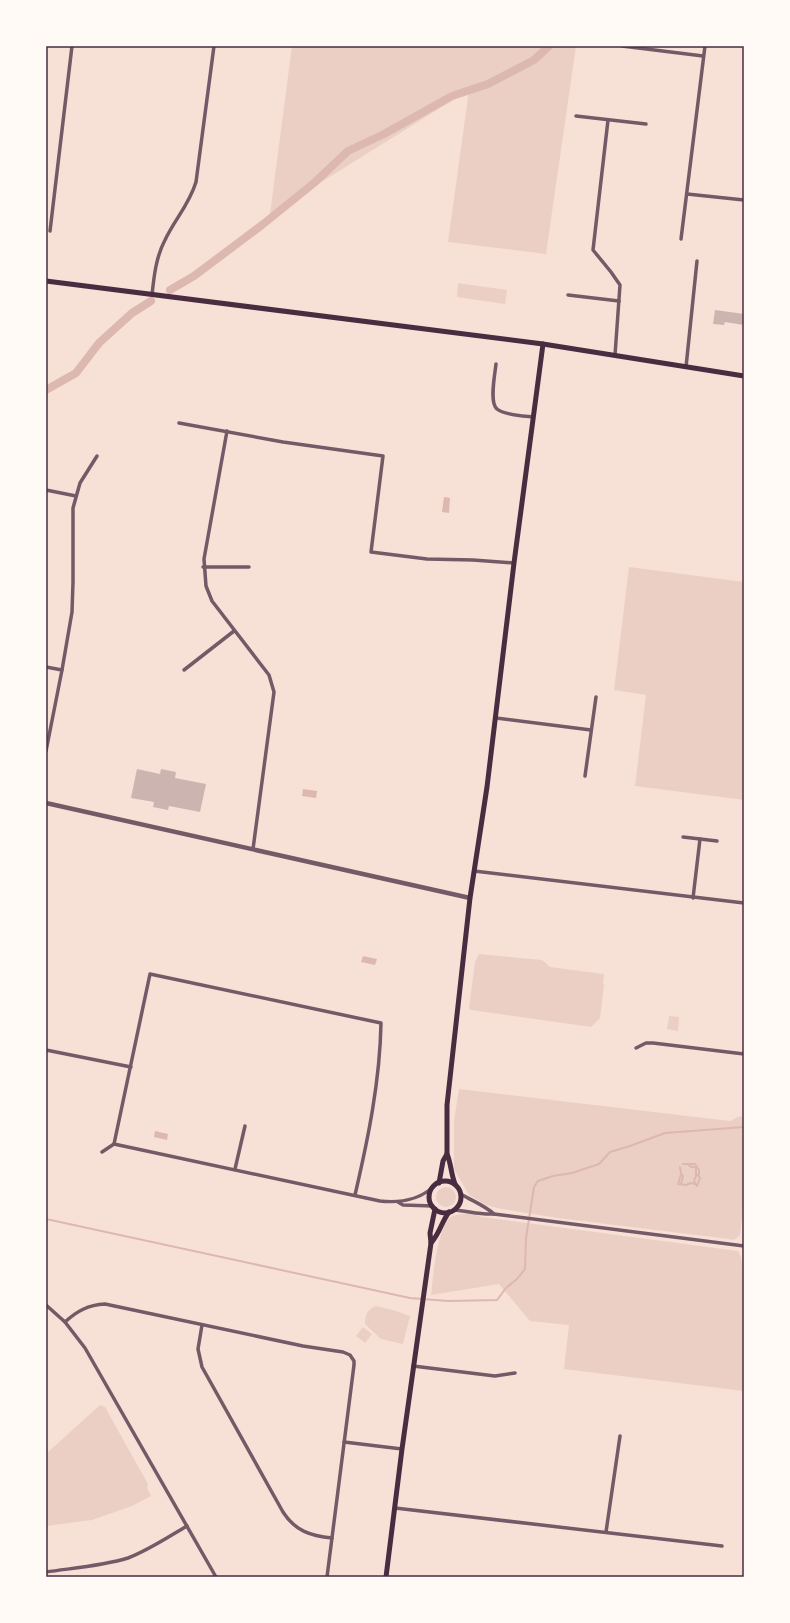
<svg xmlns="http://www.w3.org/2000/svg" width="790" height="1623" font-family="'Crimson Pro',serif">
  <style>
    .green { fill: #ebcfc5 }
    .water { fill: #dcb8b0 }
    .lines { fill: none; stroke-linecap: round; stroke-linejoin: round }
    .stream { stroke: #dcb8b0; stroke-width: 2 }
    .canal { stroke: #dcb8b0; stroke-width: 8 }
    .building { fill: #ccb4b1 }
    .minor { stroke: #755966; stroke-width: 3.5 }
    .tertiary { stroke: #755966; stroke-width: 4.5 }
    .secondary { stroke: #4a2c40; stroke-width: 5 }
    .neatline { fill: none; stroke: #4a2c40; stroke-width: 1.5 }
  </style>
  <rect width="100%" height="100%" fill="#f7e1d7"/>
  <g class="green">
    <path d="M292 46H576L546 254 448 242 469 90 270 214Z"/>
    <path d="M458 283 507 290 505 304 457 297Z"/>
    <path d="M629 567 744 582V800L635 786 646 695 614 690Z"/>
    <path d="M479 954 542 960 550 967 604 974 603 984 604 985 600 1018 591 1027 471 1010 469 1008 475 962Z"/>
    <path d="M669 1016 679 1017 678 1031 667 1029Z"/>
    <path d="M459 1089 730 1121 740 1116 744 1117V1199L740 1235 734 1240 729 1239 558 1218 502 1209 486 1205 469 1195 454 1169V1120Z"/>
    <circle cx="446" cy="1197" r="10"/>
    <path d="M469 1213 482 1217 738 1251 741 1257 744 1273V1391L564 1369 569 1325 530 1321 499 1284 431 1295C433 1278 437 1227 451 1217 456 1214 463 1214 469 1213Z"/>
    <path d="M376 1306 393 1310 410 1316 403 1344 381 1339 365 1324C365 1315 367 1310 376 1306Z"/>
    <path d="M363 1327 372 1334 365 1343 356 1336Z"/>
    <path d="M100 1405 105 1407 148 1484 147 1488 151 1496 132 1506 92 1520 46 1526V1454Z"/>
  </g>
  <g class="water">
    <path d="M444 497 450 498 449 513 442 512Z"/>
    <path d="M303 789 317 791 316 798 302 796Z"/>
    <path d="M363 956 377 959 375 965 361 962Z"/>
    <path d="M155 1131 168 1134 167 1140 154 1137Z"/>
  </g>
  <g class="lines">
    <g class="stream">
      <path d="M683 1164H695L699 1170V1174L696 1176 694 1181 697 1186"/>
      <path d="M689 1165 691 1167H696"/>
      <path d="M680 1167 681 1174 678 1184 686 1185 691 1183 695 1184"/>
      <path d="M696 1176V1168"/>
      <path d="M681 1184 683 1176 681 1174"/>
      <path d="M697 1186 700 1178 698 1175"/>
      <path d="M46 1219 410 1298 448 1301 497 1300 506 1288 517 1279 525 1269 526 1238 534 1187 538 1181 553 1176 572 1173 599 1164 610 1152 630 1146 665 1133 744 1127"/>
    </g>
    <g class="canal">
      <path d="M170 290 194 276 262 225 314 183 348 151 384 134 452 96 488 84 534 60 549 46"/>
      <path d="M46 390 76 373 99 343 132 313 151 301"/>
    </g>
  </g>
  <g class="building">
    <path d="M715 310 744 314V325L725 322 724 325 713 324Z"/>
    <path d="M137 769 160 774 161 769 176 772 175 778 206 784 200 812 169 806 168 810 153 807 154 802 131 798Z"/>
  </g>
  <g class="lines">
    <g class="minor">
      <path d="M622 46 703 56"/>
      <path d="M576 116 646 124"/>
      <path d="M608 120 593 250 611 272 620 285 615 355"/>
      <path d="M687 194 744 200"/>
      <path d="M50 231 72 46"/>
      <path d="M681 239 705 46"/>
      <path d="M152 295C154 276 156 257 165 240 175 219 189 205 196 182L214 46"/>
      <path d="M568 295 619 301"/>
      <path d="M496 364C495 374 489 403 497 409 504 415 524 416 533 417"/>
      <path d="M686 367 697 261"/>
      <path d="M179 423 283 442 383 456 371 552 427 559 473 560 514 563"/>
      <path d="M227 431 204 559 206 586 212 601 269 675 274 692 253 849"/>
      <path d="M46 490 76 496"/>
      <path d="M203 567H249"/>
      <path d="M46 667 62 670"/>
      <path d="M184 670 234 631"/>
      <path d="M496 718 591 730"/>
      <path d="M46 751 62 670 72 612 73 582V508L80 483 97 456"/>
      <path d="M585 776 596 697"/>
      <path d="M683 837 717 841"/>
      <path d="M474 871 744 903"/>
      <path d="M693 898 700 839"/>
      <path d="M636 1048 646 1043H653L744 1054"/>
      <path d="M46 1050 131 1067"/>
      <path d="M114 1144 150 974 381 1023C380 1081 368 1139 355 1195"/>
      <path d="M102 1152 114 1144 380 1201C398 1203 418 1200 432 1188"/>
      <path d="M235 1169 245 1126"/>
      <path d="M461 1194C472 1201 484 1205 494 1214"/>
      <path d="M398 1202 403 1205 433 1206"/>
      <path d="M454 1210C468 1211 480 1215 494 1214L744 1246"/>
      <path d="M46 1305 65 1322 85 1348 216 1577"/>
      <path d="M65 1322C77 1311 88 1305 105 1304L303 1346 343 1352 350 1355 354 1361V1365L327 1577"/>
      <path d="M202 1325 198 1349 202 1367 283 1512C295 1531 311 1536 332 1538"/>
      <path d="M413 1366 495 1376 515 1373"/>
      <path d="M344 1442 402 1449"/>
      <path d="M395 1508 722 1546"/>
      <path d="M606 1532 620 1436"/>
      <path d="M46 1572C73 1568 102 1566 128 1558 149 1550 168 1537 187 1526"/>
    </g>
    <path class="tertiary" d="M46 803 470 898"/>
    <g class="secondary">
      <path d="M46 281 543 344 744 376"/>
      <path d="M447 1154C451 1163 451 1174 455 1184"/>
      <circle cx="445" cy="1197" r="16"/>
      <path d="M439 1183 443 1161 447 1154V1105L470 898 487 787 514 563 543 344"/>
      <path d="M431 1243C440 1233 441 1223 449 1212"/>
      <path d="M386 1577 402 1449 431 1243 430 1233 435 1209"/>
    </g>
  </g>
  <rect width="790" height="1623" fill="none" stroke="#fffaf5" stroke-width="94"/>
  <rect x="47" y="47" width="696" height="1529" class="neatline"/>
</svg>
